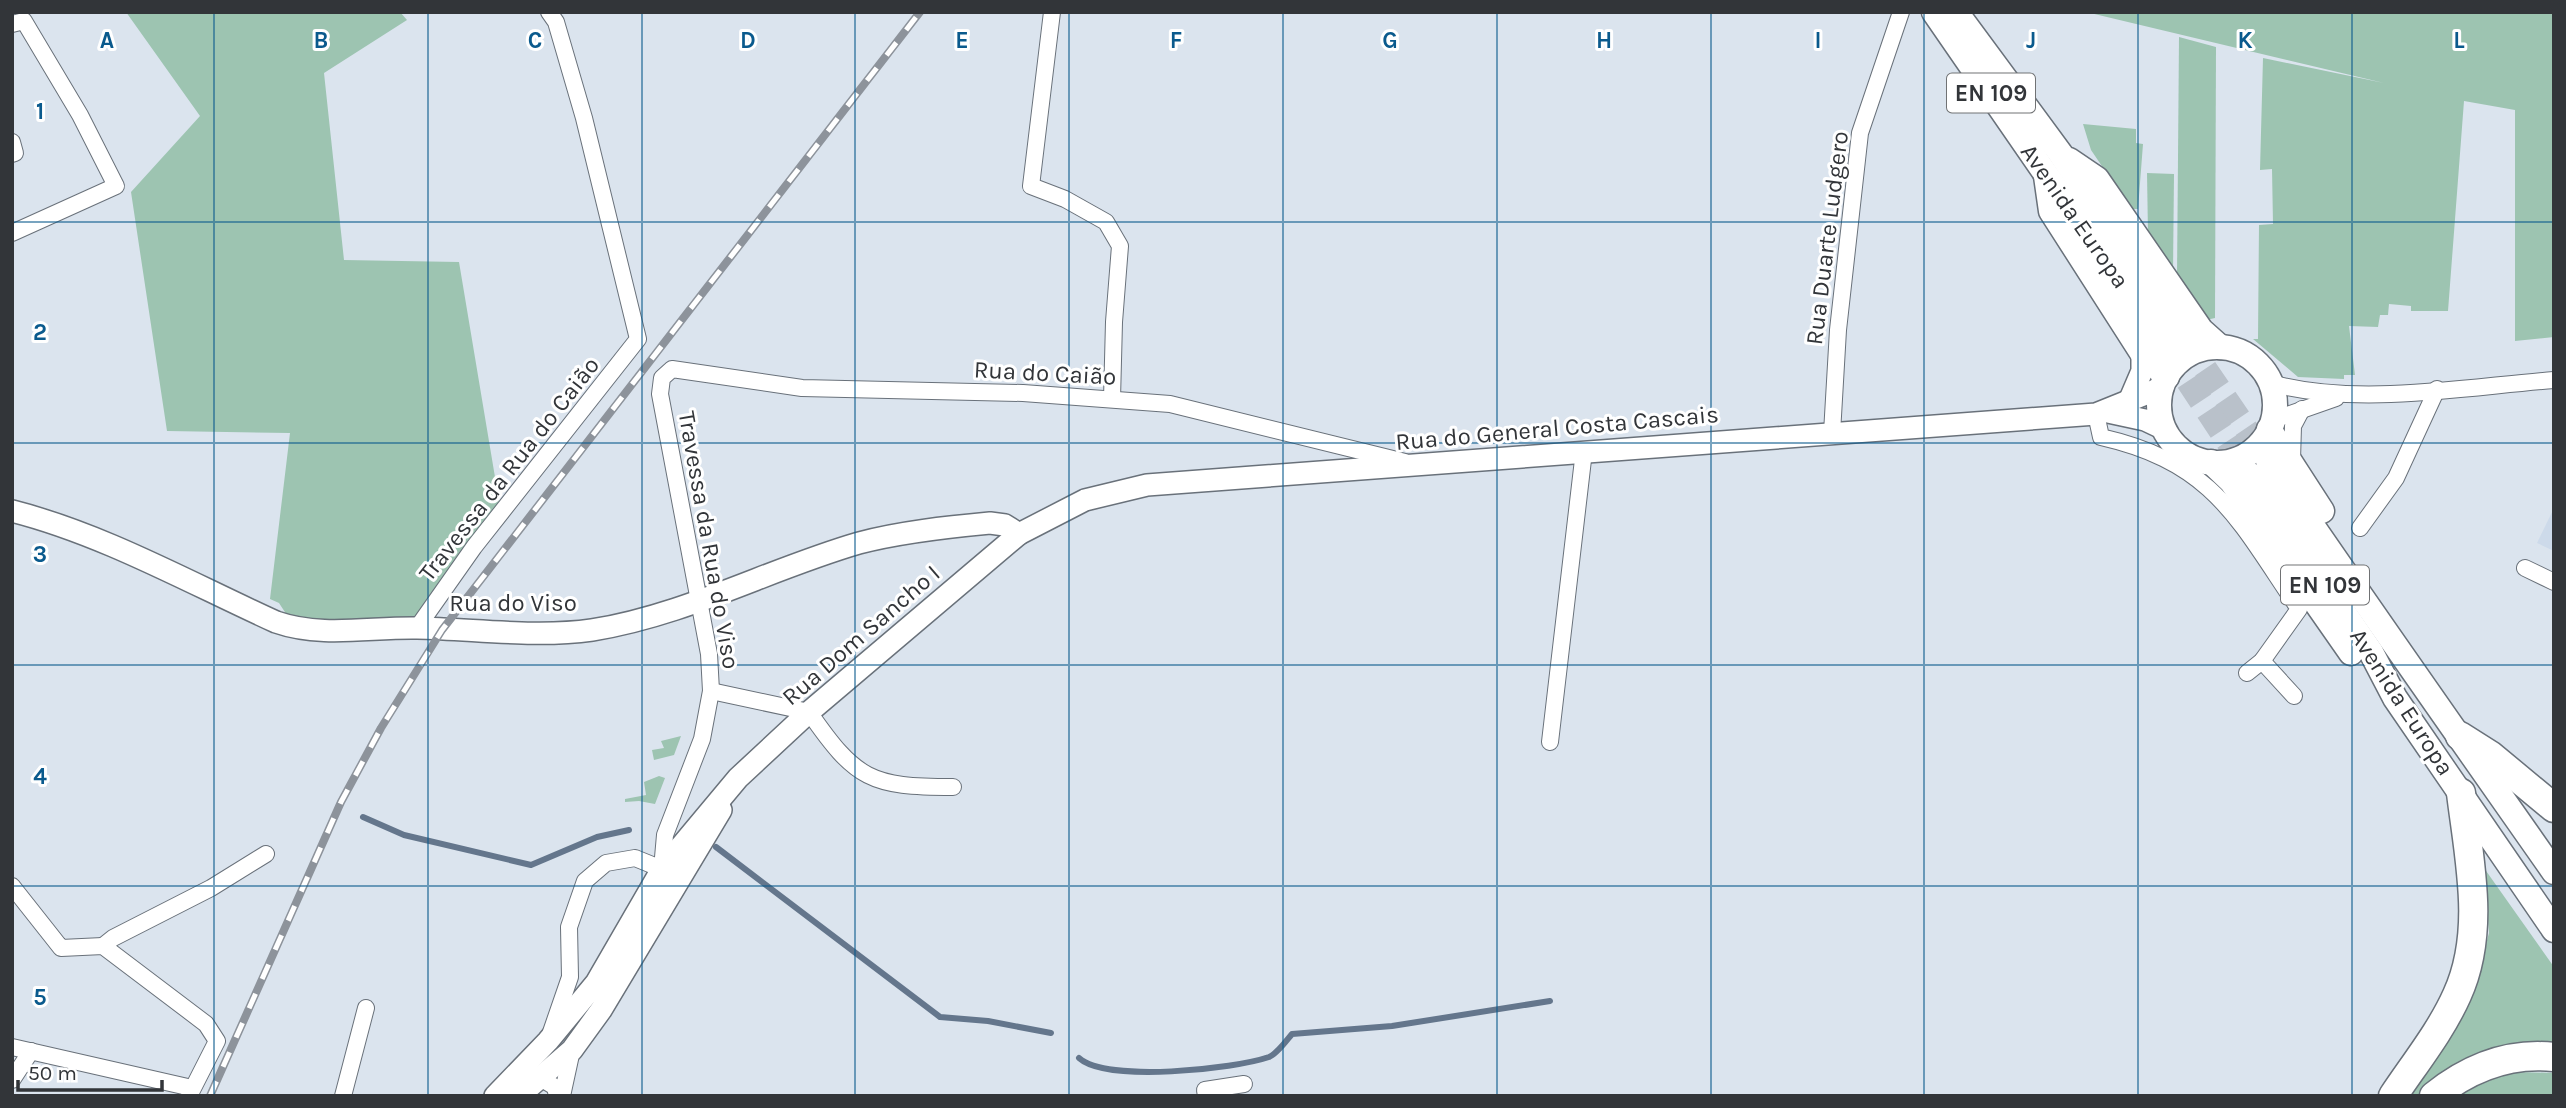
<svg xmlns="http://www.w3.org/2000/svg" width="2566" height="1108" font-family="Karla,sans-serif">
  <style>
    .built { fill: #cddaea }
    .green { fill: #9dc4b1 }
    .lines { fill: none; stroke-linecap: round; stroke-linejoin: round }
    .stream { stroke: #64768c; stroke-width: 6 }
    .primary-tunnel { stroke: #b9c1ca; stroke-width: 24; stroke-dasharray: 24 12; stroke-linecap: butt }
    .street-casing { stroke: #69717a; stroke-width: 18 }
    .secondary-casing { stroke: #69717a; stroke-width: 24 }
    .primary-casing { stroke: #69717a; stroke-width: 27 }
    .highway-casing { stroke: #69717a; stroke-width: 31 }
    .street { stroke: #fff; stroke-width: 16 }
    .secondary { stroke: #fff; stroke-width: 21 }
    .primary { stroke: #fff; stroke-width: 24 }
    .highway { stroke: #fff; stroke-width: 28 }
    .rail-casing { stroke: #8d939b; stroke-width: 8 }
    .rail { stroke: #fff; stroke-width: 5; stroke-dasharray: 16; stroke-linecap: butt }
    .grid { fill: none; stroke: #0a5a8d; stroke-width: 2; stroke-opacity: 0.55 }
    .labels { text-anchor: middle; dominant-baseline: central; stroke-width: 6; stroke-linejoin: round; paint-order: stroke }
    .shield { fill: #fff; stroke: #707274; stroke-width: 2 }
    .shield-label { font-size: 23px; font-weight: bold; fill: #323539 }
    .street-label { font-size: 24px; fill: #323539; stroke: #fff }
    .grid-label { font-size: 23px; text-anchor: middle; font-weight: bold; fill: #0a5a8d; stroke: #fff; stroke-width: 6; stroke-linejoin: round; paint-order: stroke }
  </style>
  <rect width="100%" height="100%" fill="#dbe4ee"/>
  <path class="built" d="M2554 508V551L2537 543Z"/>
  <g class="green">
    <path d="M126 12H400L407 20 324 73 344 260 459 262 499 501 417 628 296 629 279 603 270 599 290 433 167 431 131 192 200 116Z"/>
    <path d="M2086 12H2554V337L2515 341V110L2464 101 2448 311H2411V306L2389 304 2388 315H2380L2378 327 2349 326 2355 375H2344V379L2298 377 2253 339H2258L2259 225 2273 224 2272 169 2260 170 2263 58 2384 83Z"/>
    <path d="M2179 37 2216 47 2215 318 2206 320 2177 277Z"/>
    <path d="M2083 124 2136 129V143L2143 144 2138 209H2131L2091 150Z"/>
    <path d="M2147 173 2174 174 2173 273 2148 234Z"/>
    <path d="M681 736 674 755 654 760 652 750 664 748 661 741Z"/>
    <path d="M659 776 665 778 655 804 639 801 625 802V799L646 795 644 782Z"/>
    <path d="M2484 868 2554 967V1048L2444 1075 2418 1096H2407L2473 991 2489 933Z"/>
    <path d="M2517 1072 2554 1073V1096H2458L2476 1083Z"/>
  </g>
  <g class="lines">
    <g class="stream">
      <path d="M363 817 404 835 531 865 597 837 629 830"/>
      <path d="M716 847 940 1017 988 1021 1051 1033"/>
      <path d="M1079 1058C1107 1083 1234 1069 1269 1057 1277 1054 1286 1041 1292 1034L1392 1026 1550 1001"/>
    </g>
    <g class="primary-tunnel">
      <path d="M2185 339 2268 461"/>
      <path d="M2168 351 2249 474"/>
    </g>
    <defs>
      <g id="street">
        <path d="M1052 12 1031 186 1065 199 1106 222 1120 246 1114 322 1112 399"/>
        <path d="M12 24 24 21 80 115 116 186 12 233"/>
        <path d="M12 142 15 153 12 154"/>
        <path d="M2271 383C2356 407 2465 387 2554 380"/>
        <path d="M2096 414 2101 437C2215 463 2238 520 2299 609L2262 661 2247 673"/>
        <path d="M2273 420 2336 398"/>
        <path d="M1832 433 1838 330 1860 133 1901 12"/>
        <path d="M2292 460 2293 426 2302 409"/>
        <path d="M2360 528 2396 478 2437 389"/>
        <path d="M2525 568 2554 582"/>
        <path d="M417 628 474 547 638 339 584 118 556 22 549 12"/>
        <path d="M2262 661 2294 696"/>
        <path d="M711 691 809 712C856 780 871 787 953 787"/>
        <path d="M1550 742 1584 451"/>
        <path d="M12 886 61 948 103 946 206 1024 217 1041 189 1096"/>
        <path d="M103 946 113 938 211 888 266 854"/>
        <path d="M551 1032 570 977 569 927 585 881 606 863 635 858 662 869 665 835 702 739 711 691 709 654 660 394 662 378 672 369 802 388 1023 393 1170 404 1405 462"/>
        <path d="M12 1047 192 1088"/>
        <path d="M531 1076 542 1079 555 1087 557 1096"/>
        <path d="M12 1080 31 1051"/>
        <path d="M343 1096 366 1008"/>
        <path d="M562 1096 572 1050"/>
        <path d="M1206 1096 1205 1090 1244 1084"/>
      </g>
      <g id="secondary">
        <path d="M2130 399 2142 371V353"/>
        <path d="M2108 412 2145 420 2164 429"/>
        <path d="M12 511C103 534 190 583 276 622 322 638 370 627 417 628 474 629 536 638 592 630 686 615 769 569 859 543 900 532 947 527 990 523L1005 525 1019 534"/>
        <path d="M495 1096 548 1041 596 983 662 869 738 778 809 712 1019 534 1085 500 1147 485 2096 414 2163 387"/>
        <path d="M519 1096 572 1050 601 1010 721 810"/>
      </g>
      <g id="primary">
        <path d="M1934 12 2168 351"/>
        <path d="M1956 12 2060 153 2185 339"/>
        <path d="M2069 160 2097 179 2201 330 2220 347"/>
        <path d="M2046 176 2051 211 2142 353 2167 377"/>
        <circle cx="2217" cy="405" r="58"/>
        <path d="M2269 429 2322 511"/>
        <path d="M2268 461C2362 599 2458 735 2554 872"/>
        <path d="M2211 462 2231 481 2351 653"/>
        <path d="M2249 474 2371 652 2395 698 2554 930"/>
      </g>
      <g id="highway">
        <path d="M2460 736 2490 755 2554 808"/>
        <path d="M2393 1096C2415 1063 2441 1031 2457 995 2486 932 2469 859 2461 793"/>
        <path d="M2434 1096C2469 1068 2508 1052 2554 1057"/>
      </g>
    </defs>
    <use href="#street" class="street-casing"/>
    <use href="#secondary" class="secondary-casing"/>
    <use href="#primary" class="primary-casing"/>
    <use href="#highway" class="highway-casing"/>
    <use href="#street" class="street"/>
    <use href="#secondary" class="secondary"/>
    <use href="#primary" class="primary"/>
    <use href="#highway" class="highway"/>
    <defs>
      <path id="rail" d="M210 1096 341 802 381 728 442 630 920 12"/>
    </defs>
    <use href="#rail" class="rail-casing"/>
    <use href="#rail" class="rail"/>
  </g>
  <path class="grid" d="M214 12V1096M428 12V1096M642 12V1096M855 12V1096M1069 12V1096M1283 12V1096M1497 12V1096M1711 12V1096M1924 12V1096M2138 12V1096M2352 12V1096M12 222H2554M12 443H2554M12 665H2554M12 886H2554"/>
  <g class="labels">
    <g class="shield">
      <rect x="1947" y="73.5" width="88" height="39" rx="5"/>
      <rect x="2281" y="565.5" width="88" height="39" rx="5"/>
    </g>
    <g class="shield-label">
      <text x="1991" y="93">EN 109</text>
      <text x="2325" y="585">EN 109</text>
    </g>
    <g class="street-label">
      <text transform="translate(2075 216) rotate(55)">Avenida Europa</text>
      <text transform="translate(1827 238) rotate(-83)">Rua Duarte Ludgero</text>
      <text transform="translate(1045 373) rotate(3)">Rua do Caião</text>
      <text transform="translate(1557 428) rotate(-5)">Rua do General Costa Cascais</text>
      <text transform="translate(509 469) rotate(-52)">Travessa da Rua do Caião</text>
      <text transform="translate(709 540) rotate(80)">Travessa da Rua do Viso</text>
      <text x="513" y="603">Rua do Viso</text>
      <text transform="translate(861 635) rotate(-41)">Rua Dom Sancho I</text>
      <text transform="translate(2402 702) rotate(57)">Avenida Europa</text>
    </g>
  </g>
  <g class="grid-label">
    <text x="107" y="48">A</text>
    <text x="321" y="48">B</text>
    <text x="535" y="48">C</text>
    <text x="748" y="48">D</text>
    <text x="962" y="48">E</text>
    <text x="1176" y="48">F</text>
    <text x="1390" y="48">G</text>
    <text x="1604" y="48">H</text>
    <text x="1818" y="48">I</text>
    <text x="2031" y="48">J</text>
    <text x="2245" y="48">K</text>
    <text x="2459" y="48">L</text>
    <text x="40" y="119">1</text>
    <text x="40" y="340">2</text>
    <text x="40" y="562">3</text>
    <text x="40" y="784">4</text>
    <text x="40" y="1005">5</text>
  </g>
  <rect width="2566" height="1108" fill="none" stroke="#323539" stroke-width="28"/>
  <path d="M18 1080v10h144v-10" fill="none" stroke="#323539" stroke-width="3.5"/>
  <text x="28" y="1080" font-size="21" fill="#323539" stroke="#ffffff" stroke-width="5" paint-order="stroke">50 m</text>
</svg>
